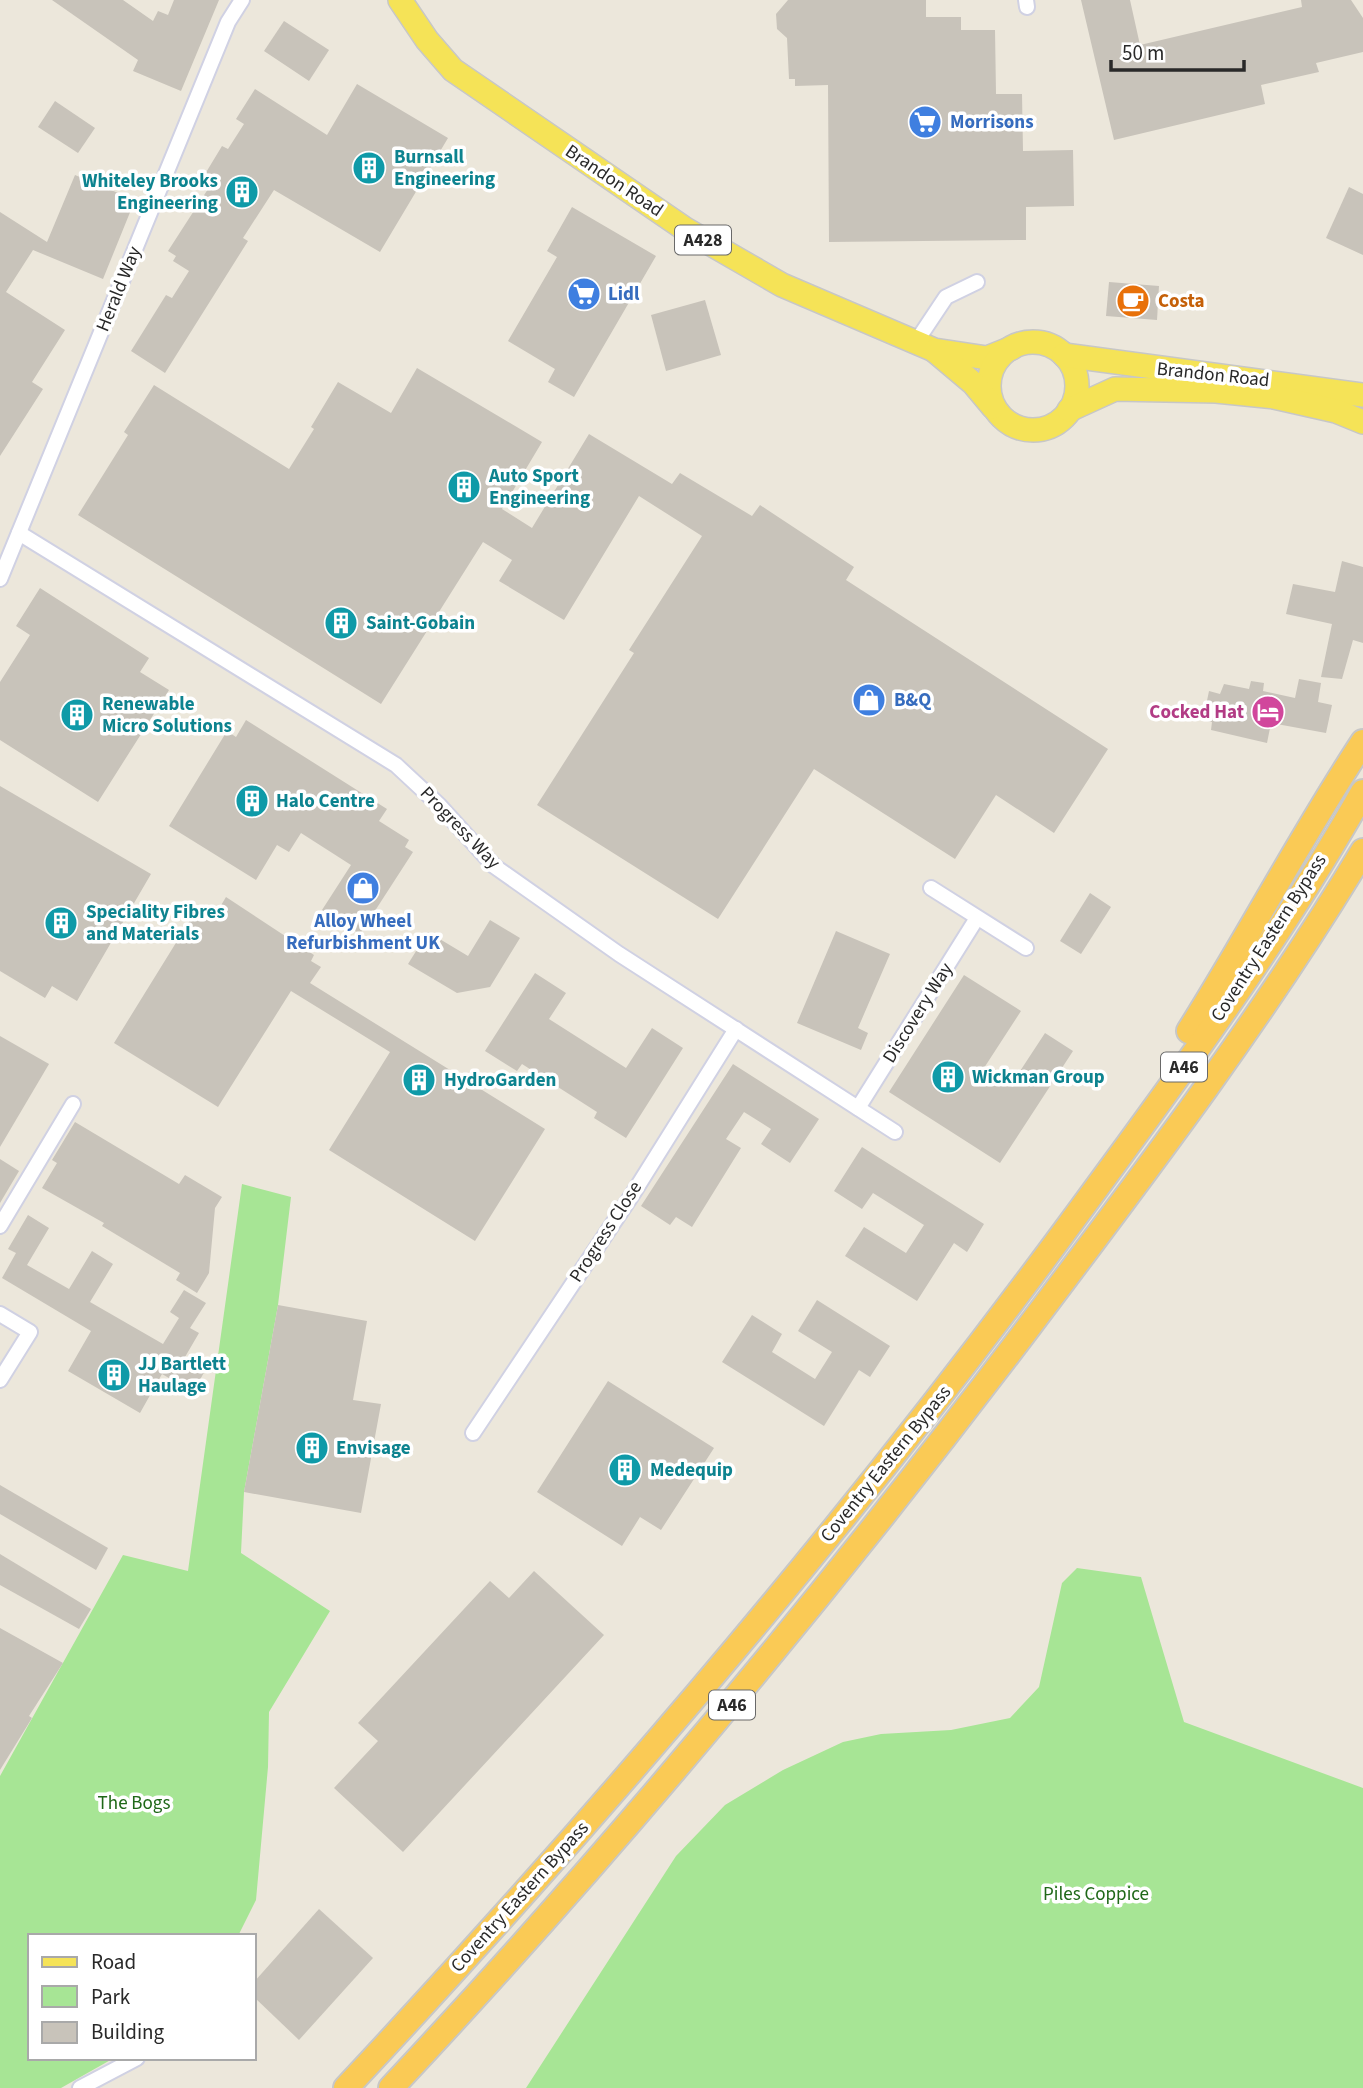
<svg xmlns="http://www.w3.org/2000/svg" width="1363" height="2088" font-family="'Source Sans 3',sans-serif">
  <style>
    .green { fill: #a7e595 }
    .building { fill: #c8c3ba }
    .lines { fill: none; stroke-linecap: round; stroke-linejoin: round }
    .minor-casing { stroke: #d0d1e3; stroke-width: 18 }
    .primary-casing { stroke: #c7c7c7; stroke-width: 26 }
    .trunk-casing { stroke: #c7c7c7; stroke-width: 28 }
    .minor { stroke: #fff; stroke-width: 14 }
    .primary { stroke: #f5e357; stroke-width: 23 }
    .trunk { stroke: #faca55; stroke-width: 24 }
    .labels { text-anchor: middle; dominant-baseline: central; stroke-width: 7; stroke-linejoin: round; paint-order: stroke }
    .shield { fill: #fff; stroke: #696969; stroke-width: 2 }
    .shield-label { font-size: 18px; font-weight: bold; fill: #292929 }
    .shop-label { font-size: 19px; font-weight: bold; fill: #366cbe; stroke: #fff; text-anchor: start }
    .culture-label { font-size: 19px; font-weight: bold; fill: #0d838f; stroke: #fff; text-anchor: start }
    .street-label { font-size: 19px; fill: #292929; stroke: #fff }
    .food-label { font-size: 19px; font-weight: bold; fill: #c56008; stroke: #fff; text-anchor: start }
    .hotel-label { font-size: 19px; font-weight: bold; fill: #b23c85; stroke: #fff; text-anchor: end }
    .park-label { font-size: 19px; fill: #1f6818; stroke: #fff }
  </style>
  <rect width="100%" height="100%" fill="#ece7db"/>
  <g class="green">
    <path d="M242 1184 291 1197 278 1305 244 1492 241 1553 330 1611 269 1712 268 1767 256 1900 238 1936H30V2058H114L61 2088H0V1776L123 1555 188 1571Z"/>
    <path d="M1077 1568 1141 1577 1184 1722 1363 1788V2088H526L676 1856 725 1805 783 1770 843 1742 881 1734 951 1730 1010 1718 1039 1687 1062 1583Z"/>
  </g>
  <g class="building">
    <path d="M52 0H123L153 21 158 11 168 15 174 0H219L181 91 133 71 138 60Z"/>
    <path d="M788 0H926V17H961V30H995L996 94H1022L1023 151 1073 150 1074 206 1026 207V240L829 242 828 85 795 86V79H789L787 38 777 29 776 14Z"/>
    <path d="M1081 0H1130L1140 45 1302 7 1301 0H1351L1363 18V52L1316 63 1319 72 1261 85 1265 104 1114 140Z"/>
    <path d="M284 21 329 50 309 81 264 51Z"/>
    <path d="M357 84 448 138 380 252 274 190 243 238 248 241 165 373 131 351 166 295 172 298 189 271 173 261 176 256 168 251 208 189 199 184 222 146 228 149 244 124 236 119 255 89 327 135Z"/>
    <path d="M55 101 95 128 78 153 38 127Z"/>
    <path d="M75 175 135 200 103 279 33 250 6 292 65 330 32 382 43 389 0 456V212L47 242Z"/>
    <path d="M1349 187 1363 194V255L1326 238Z"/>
    <path d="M572 207 656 256 574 397 548 382 555 369 508 341 557 257 547 251Z"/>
    <path d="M1109 282 1159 286 1157 320 1106 316Z"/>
    <path d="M705 300 721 355 666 371 651 315Z"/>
    <path d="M417 368 542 442 502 509 532 528 589 434 672 484 680 473 752 516 760 505 854 567 846 580 1108 749 1054 833 996 795 955 859 814 769 718 919 537 805 634 653 629 650 702 536 639 496 564 620 499 581 512 560 483 542 381 704 78 515 128 435 124 432 154 385 289 469 314 429 311 427 338 382 391 413Z"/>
    <path d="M1342 561 1363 567V643L1353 640 1342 679 1321 677 1332 624 1286 614 1293 584 1335 592Z"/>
    <path d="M40 588 149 658 140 672 169 690 98 802 0 740V682L30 635 16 626Z"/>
    <path d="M1299 679 1321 683 1318 702 1332 705 1326 733 1271 723 1267 743 1211 730 1212 722 1203 720 1209 691 1220 694 1224 684 1249 689 1251 681 1264 683 1263 691 1295 698Z"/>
    <path d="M246 720 387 809 379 821 409 840 405 847 413 852 360 934 322 910 351 865 301 833 289 852 277 845 256 880 169 826 227 731 236 737Z"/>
    <path d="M0 786 151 874 77 1001 52 986 45 998 0 971Z"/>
    <path d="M1090 893 1111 907 1081 954 1060 941Z"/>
    <path d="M226 897 314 955 311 961 321 967 310 983 545 1129 475 1241 329 1150 390 1052 291 991 218 1107 114 1043 195 912 211 922Z"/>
    <path d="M490 920 520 938 490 987 457 993 408 964 428 932 468 956Z"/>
    <path d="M836 931 890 954 858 1028 868 1033 861 1050 797 1023Z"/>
    <path d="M535 973 566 993 549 1019 626 1068 652 1028 683 1048 626 1138 594 1118 597 1112 522 1064 517 1071 485 1051Z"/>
    <path d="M964 975 1021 1011 984 1068 1011 1085 1045 1033 1073 1051 1000 1163 889 1092Z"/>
    <path d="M0 1036 49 1064 0 1147Z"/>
    <path d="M733 1064 819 1119 790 1163 761 1144 771 1129 744 1112 726 1139 741 1148 692 1227 676 1217 670 1225 641 1206Z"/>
    <path d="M75 1122 179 1184 185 1175 222 1197 215 1208 209 1273 197 1293 176 1280 180 1273 102 1226 104 1223 42 1188 57 1163 52 1160Z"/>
    <path d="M862 1147 984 1224 967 1252 954 1243 917 1301 845 1256 864 1227 906 1253 924 1225 873 1193 862 1209 834 1191Z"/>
    <path d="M0 1159 19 1171 0 1203Z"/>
    <path d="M28 1215 49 1228 27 1265 69 1289 92 1251 113 1264 90 1302 163 1344 179 1318 170 1312 184 1290 206 1303 190 1328 199 1333 185 1357 206 1369 193 1392 162 1374 140 1413 68 1371 91 1331 2 1278 16 1253 8 1249Z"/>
    <path d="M817 1300 890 1346 870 1377 859 1370 824 1426 722 1362 752 1315 782 1334 772 1352 815 1379 832 1352 798 1331Z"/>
    <path d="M278 1305 367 1321 353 1400 381 1404 361 1513 244 1492Z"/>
    <path d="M608 1381 714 1448 661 1530 640 1517 622 1546 537 1492Z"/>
    <path d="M0 1485 108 1548 96 1570 0 1514Z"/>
    <path d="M0 1554 91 1609 79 1629 0 1585Z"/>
    <path d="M534 1571 604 1635 403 1852 334 1788 378 1741 358 1723 490 1581 509 1598Z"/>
    <path d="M0 1628 63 1663 29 1716 32 1718 0 1770Z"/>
    <path d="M319 1909 373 1958 299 2040 254 1997V1982Z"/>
  </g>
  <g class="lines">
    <defs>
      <g id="minor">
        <path d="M1026 0 1027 7"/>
        <path d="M916 342 946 297 977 282"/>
        <path d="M19 533 396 765 439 805 494 866 619 954 895 1132"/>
        <path d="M0 579 228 22 242 0"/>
        <path d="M931 888 1026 948"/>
        <path d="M858 1108 977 918"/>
        <path d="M0 1226 73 1104"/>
        <path d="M0 1314 30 1332 0 1380"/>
        <path d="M473 1433 634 1192 736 1029"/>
        <path d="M80 2088 137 2058"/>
      </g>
      <g id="primary">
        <path d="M400 0 427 40 453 70 685 229 782 285 934 350 987 358 1012 348"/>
        <circle cx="1033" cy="386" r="44"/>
        <path d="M935 351 973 383 993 407"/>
        <path d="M1064 355 1363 395"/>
        <path d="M1069 410 1115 389 1216 391 1274 397 1336 411 1363 422"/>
      </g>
      <g id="trunk">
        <path d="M1189 1031C1249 936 1301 836 1363 742"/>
        <path d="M346 2088C603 1813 847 1527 1070 1224 1173 1084 1278 943 1363 792"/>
        <path d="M391 2088C619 1845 830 1590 1031 1324 1147 1170 1264 1016 1363 851"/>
      </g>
    </defs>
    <use href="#minor" class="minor-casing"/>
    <use href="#primary" class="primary-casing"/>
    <use href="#trunk" class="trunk-casing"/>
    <use href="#minor" class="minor"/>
    <use href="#primary" class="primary"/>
    <use href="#trunk" class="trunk"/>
  </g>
  <defs>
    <symbol id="supermarket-disc" viewBox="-11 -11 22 22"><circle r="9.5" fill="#3f7fe0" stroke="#fff"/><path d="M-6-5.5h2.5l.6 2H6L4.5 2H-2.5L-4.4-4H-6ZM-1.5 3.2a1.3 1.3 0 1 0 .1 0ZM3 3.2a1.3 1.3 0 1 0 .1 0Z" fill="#fff"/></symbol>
    <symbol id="building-disc" viewBox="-11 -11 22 22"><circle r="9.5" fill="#0f9aa8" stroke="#fff"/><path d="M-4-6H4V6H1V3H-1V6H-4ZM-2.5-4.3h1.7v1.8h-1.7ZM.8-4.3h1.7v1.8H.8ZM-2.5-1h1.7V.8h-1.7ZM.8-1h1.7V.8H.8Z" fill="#fff"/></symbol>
    <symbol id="cafe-disc" viewBox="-11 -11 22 22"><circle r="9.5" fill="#e8710a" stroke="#fff"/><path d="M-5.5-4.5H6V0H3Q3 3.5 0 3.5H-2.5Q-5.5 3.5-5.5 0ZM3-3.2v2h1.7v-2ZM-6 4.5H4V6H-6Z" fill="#fff"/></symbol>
    <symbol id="shop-disc" viewBox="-11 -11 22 22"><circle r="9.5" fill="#3f7fe0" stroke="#fff"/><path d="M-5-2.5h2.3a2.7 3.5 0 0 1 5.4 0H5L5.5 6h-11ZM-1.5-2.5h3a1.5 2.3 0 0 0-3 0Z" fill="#fff"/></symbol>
    <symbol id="hotel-disc" viewBox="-11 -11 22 22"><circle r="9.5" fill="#d1479c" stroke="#fff"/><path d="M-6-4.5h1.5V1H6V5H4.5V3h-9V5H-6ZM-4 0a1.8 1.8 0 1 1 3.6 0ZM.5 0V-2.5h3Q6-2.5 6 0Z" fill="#fff"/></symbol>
  </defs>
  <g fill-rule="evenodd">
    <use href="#supermarket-disc" x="906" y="103" width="38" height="38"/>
    <use href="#building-disc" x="350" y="149" width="38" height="38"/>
    <use href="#building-disc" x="223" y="173" width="38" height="38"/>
    <use href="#supermarket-disc" x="565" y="275" width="38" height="38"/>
    <use href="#cafe-disc" x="1114" y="282" width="38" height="38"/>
    <use href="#building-disc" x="445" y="468" width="38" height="38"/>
    <use href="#building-disc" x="322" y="604" width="38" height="38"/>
    <use href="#shop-disc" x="850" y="681" width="38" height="38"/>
    <use href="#hotel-disc" x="1249" y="693" width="38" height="38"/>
    <use href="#building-disc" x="58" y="696" width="38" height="38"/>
    <use href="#building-disc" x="233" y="782" width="38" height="38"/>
    <use href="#shop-disc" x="344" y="869" width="38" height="38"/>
    <use href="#building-disc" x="42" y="904" width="38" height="38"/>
    <use href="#building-disc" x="929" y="1058" width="38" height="38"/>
    <use href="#building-disc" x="400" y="1061" width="38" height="38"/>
    <use href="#building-disc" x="95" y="1356" width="38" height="38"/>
    <use href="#building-disc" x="293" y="1429" width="38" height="38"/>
    <use href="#building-disc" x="606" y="1451" width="38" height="38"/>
  </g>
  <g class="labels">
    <g class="shield">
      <rect x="675" y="225.5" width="56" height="29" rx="5"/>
      <rect x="1161" y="1052.5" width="46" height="29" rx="5"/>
      <rect x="709" y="1690.5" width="46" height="29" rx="5"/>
    </g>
    <g class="shield-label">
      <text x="703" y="240">A428</text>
      <text x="1184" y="1067">A46</text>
      <text x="732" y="1705">A46</text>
    </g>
    <g class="shop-label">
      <text x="950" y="122">Morrisons</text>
      <text x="608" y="294">Lidl</text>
      <text x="894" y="700">B&amp;Q</text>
      <text x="363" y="921" text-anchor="middle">Alloy Wheel<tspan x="363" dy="22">Refurbishment UK</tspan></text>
    </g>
    <g class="culture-label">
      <text x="394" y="157">Burnsall<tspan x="394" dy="22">Engineering</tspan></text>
      <text x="218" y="181" text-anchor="end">Whiteley Brooks<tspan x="218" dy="22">Engineering</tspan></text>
      <text x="489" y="476">Auto Sport<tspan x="489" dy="22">Engineering</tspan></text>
      <text x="366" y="623">Saint-Gobain</text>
      <text x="102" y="704">Renewable<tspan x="102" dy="22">Micro Solutions</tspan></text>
      <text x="276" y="801">Halo Centre</text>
      <text x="86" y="912">Speciality Fibres<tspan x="86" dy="22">and Materials</tspan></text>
      <text x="972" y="1077">Wickman Group</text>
      <text x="444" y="1080">HydroGarden</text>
      <text x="138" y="1364">JJ Bartlett<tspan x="138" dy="22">Haulage</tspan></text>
      <text x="336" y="1448">Envisage</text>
      <text x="650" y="1470">Medequip</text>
    </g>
    <g class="street-label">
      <text transform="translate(614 181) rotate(34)">Brandon Road</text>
      <text transform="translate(119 289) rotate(-68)">Herald Way</text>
      <text transform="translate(1213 375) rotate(6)">Brandon Road</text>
      <text transform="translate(460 828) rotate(46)">Progress Way</text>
      <text transform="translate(1269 938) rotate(-57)">Coventry Eastern Bypass</text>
      <text transform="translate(918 1013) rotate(-58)">Discovery Way</text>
      <text transform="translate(606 1232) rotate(-57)">Progress Close</text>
      <text transform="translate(886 1464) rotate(-51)">Coventry Eastern Bypass</text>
      <text transform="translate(520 1897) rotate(-48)">Coventry Eastern Bypass</text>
    </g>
    <g class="food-label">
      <text x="1158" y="301">Costa</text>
    </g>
    <g class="hotel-label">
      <text x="1244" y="712">Cocked Hat</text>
    </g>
    <g class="park-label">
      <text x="134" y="1803">The Bogs</text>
      <text x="1096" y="1894">Piles Coppice</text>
    </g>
  </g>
  <rect x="28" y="1934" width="228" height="126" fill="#ffffff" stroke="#a9a9a9" stroke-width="2"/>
  <rect x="42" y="1957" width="35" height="10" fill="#f5e357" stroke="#a9a9a9" stroke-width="2"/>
  <text x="91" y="1969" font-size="21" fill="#292929">Road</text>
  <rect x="42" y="1986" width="35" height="21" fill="#a7e595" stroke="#a9a9a9" stroke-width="2"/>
  <text x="91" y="2004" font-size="21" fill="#292929">Park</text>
  <rect x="42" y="2022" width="35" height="21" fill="#c8c3ba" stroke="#a9a9a9" stroke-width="2"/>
  <text x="91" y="2039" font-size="21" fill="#292929">Building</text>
  <path d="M1111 60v10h133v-10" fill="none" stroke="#292929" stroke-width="3.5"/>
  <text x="1122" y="60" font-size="21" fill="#292929" stroke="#ffffff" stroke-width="5" paint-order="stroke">50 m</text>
</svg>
